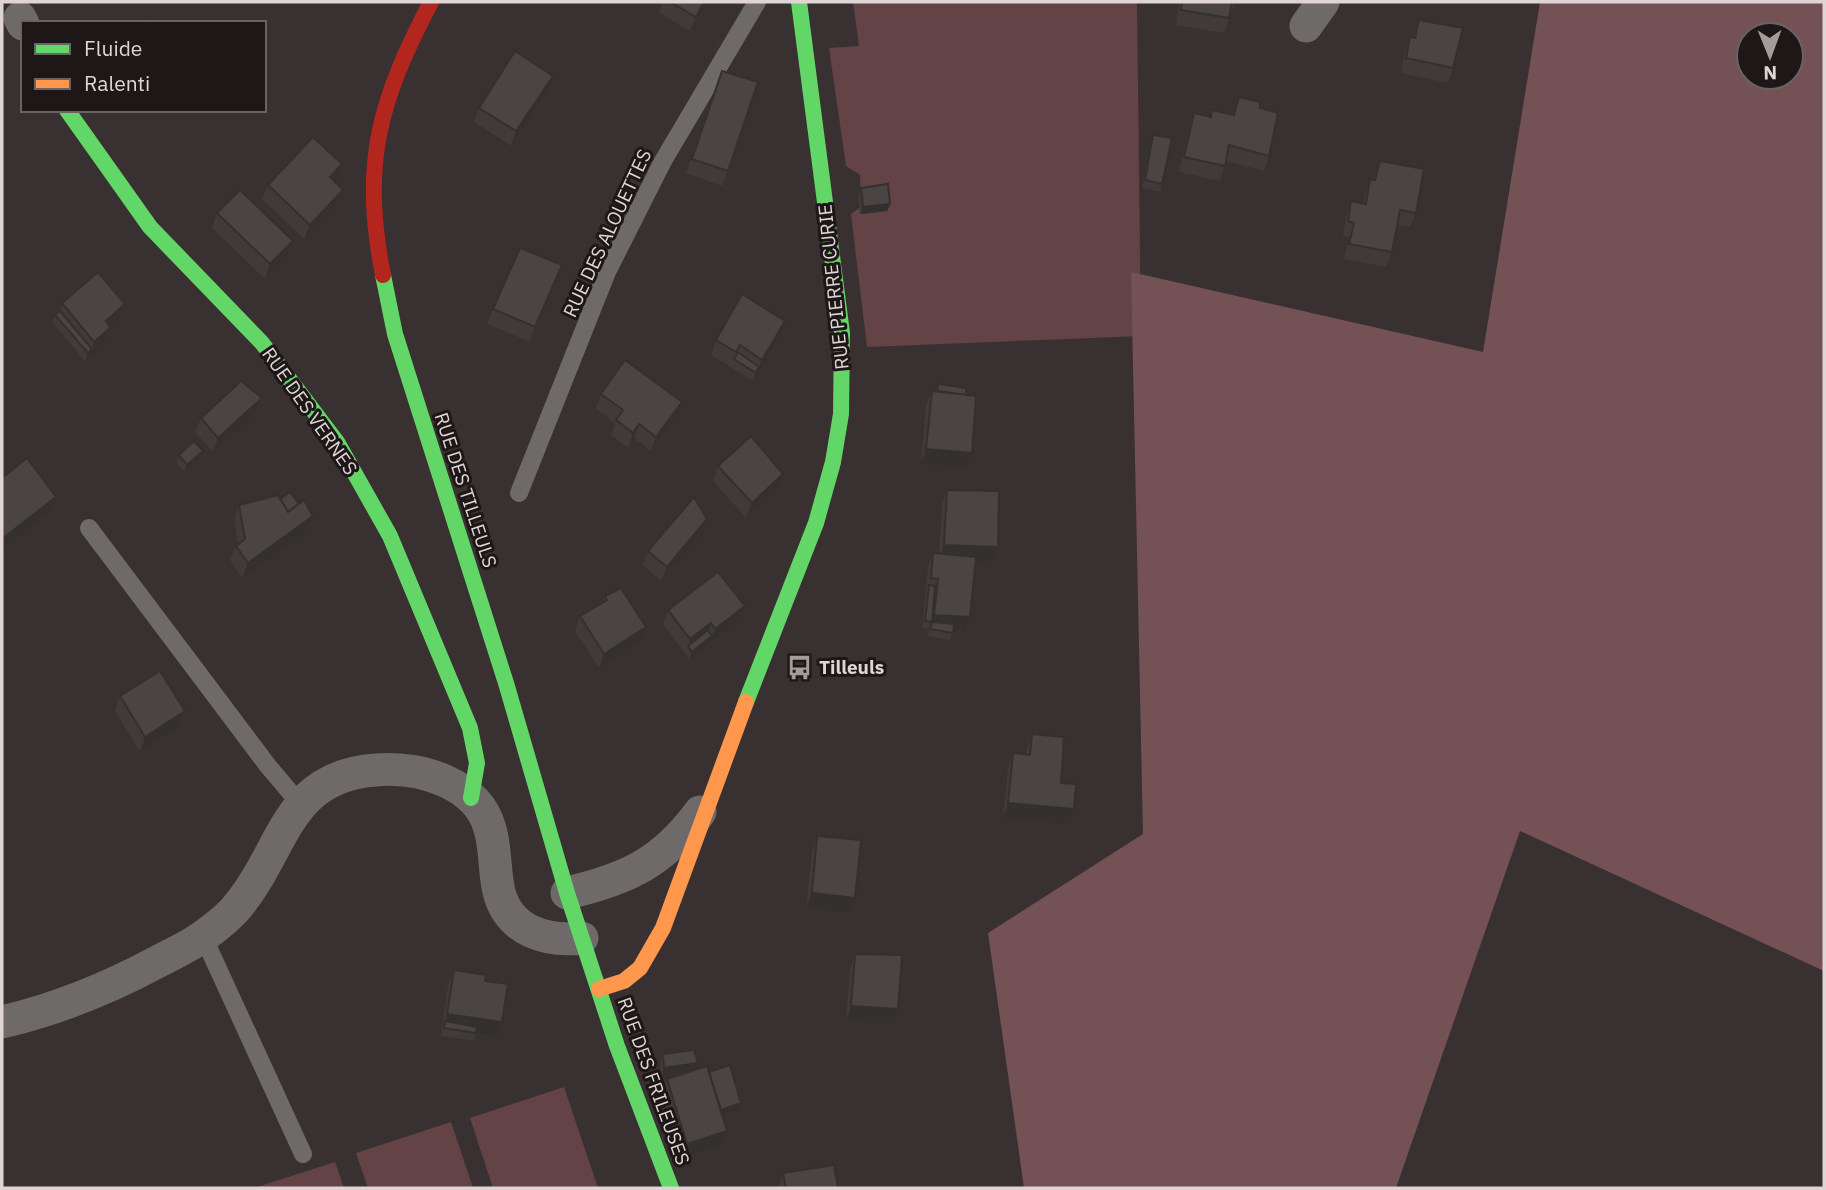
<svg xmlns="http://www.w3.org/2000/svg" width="1826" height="1190" font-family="'IBM Plex Sans',sans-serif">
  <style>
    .green { fill: #634346 }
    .forest { fill: #735154; fill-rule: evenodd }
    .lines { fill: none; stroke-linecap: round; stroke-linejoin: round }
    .lane { stroke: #6e6a6a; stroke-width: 18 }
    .street { stroke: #6e6a6a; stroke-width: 33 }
    .fast { stroke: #63d668; stroke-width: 16 }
    .slow { stroke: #ff974d; stroke-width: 16 }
    .jam { stroke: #b3261e; stroke-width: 16 }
    .wall { fill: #403a3b }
    .shaded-wall { fill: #343030 }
    .building { fill: #4b4445; stroke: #343030; stroke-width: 2 }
    .labels { text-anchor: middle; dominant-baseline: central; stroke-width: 6; stroke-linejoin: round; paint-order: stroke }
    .street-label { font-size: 19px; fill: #dfd5d6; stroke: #1d1717 }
    .poi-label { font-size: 19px; font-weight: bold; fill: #dfd5d6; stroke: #1d1717; text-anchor: start }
  </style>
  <rect width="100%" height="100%" fill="#383031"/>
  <g class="green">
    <path d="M853 2H1137L1141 336 867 347 851 214 861 207 860 175 846 166 829 48 859 46Z"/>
    <path d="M564 1087 598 1188H493L470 1118Z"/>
    <path d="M451 1122 473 1188H368L356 1153Z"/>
    <path d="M335 1162 344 1188H254Z"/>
  </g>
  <path class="forest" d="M1540 2H1824V971L1520 831 1396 1188H1024L988 933 1143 834 1131 272 1483 352ZM1749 35H1791V77H1749Z"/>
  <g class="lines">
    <g class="lane">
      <path d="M519 493 607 272 663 161 757 2"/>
      <path d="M89 528 268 766 301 805"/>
      <path d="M203 936 303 1154"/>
    </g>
    <g class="street">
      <path d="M20 18 23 24"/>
      <path d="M1306 26 1323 2"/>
      <path d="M567 893C628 879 663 862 700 812"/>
      <path d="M2 1022C58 1009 109 988 159 961 174 953 192 945 205 935 216 927 229 917 237 907 285 850 285 776 376 770 419 766 478 783 490 829 496 849 494 871 499 892 509 931 546 942 582 938"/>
    </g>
    <g class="fast">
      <path d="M67 110 150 227 262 343 337 442 390 536 470 728 477 763 471 798"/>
      <path d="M383 275 395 334 506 683 567 893 617 1046 671 1188"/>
      <path d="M746 702 816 523 833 462 841 414 842 333 799 2"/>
    </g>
    <path class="slow" d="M599 989 624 981 640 968 663 928 746 702"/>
    <path class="jam" d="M383 275C361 163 379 101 431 2"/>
  </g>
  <g class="wall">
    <path d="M663 2H707L690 31 659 13Z"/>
    <path d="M1179 2H1235L1224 33 1176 25Z"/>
    <path d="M1419 20 1453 68 1448 83 1401 73 1405 51 1410 37H1413Z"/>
    <path d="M722 71 728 171 722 186 686 173Z"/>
    <path d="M548 91 511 146 474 122 479 108Z"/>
    <path d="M1239 97 1260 108 1269 156 1264 171 1226 161 1220 181 1179 172 1189 128 1194 113 1210 117 1212 110 1233 115Z"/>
    <path d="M1153 135 1162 184 1160 192 1142 188 1151 142Z"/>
    <path d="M1380 161 1416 213 1410 227 1397 225 1392 252 1386 267 1344 259 1349 237 1343 236 1346 216 1351 201 1363 204 1365 194 1370 179 1373 180Z"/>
    <path d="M337 179 334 181 343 190 337 204 304 239 262 199 268 185Z"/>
    <path d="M861 188 890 204 887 211 860 214 858 196Z"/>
    <path d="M217 213 287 255 265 279 212 228Z"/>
    <path d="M557 280 530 342 487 324 493 309Z"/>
    <path d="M62 303 125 304 120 319 110 327 105 342 85 361 52 322 55 315 60 311Z"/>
    <path d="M780 335 753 381 711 355 716 340Z"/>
    <path d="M938 384 966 395 972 453 966 468 921 464 926 405 932 391H935Z"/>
    <path d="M601 394 677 416 651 451 634 438 628 448 611 435 615 423 596 409Z"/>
    <path d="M262 398 256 413 213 452 195 432 201 418Z"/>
    <path d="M179 455 200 458 184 472 176 462Z"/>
    <path d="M718 466 783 474 778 489 746 518 713 481Z"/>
    <path d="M947 490 993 562 976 561 970 617 965 632 953 631 950 640 928 636 929 629 922 628 928 568 933 553 939 554 942 504Z"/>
    <path d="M280 499 299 504 313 516 308 531 242 578 230 560 236 546 238 544 234 519 239 505Z"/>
    <path d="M702 534 661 581 643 565 648 551Z"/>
    <path d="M605 596 646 627 640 642 599 668 575 631 580 616 603 602Z"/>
    <path d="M745 606 739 620 689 659 663 624 668 610Z"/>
    <path d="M120 696 185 711 180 726 140 752 115 711Z"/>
    <path d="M1032 734 1061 783 1074 809 1068 824 1003 818 1008 768 1013 753 1026 755 1027 749Z"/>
    <path d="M817 836 850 913 806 908 812 851Z"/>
    <path d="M855 954 893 1023 846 1021 850 968Z"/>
    <path d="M454 970 485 981 502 1022 497 1037 476 1034 473 1041 441 1036 448 985Z"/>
    <path d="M663 1054 698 1063 695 1070 709 1072 741 1103 738 1110 723 1116 727 1131 722 1145 682 1159 662 1094 667 1079 691 1071 661 1076 660 1062Z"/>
    <path d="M783 1173 838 1188H778Z"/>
  </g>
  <g class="shaded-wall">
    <path d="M704 2H707L690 31 696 17Z"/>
    <path d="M553 76 548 91 511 146 516 131Z"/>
    <path d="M342 164 337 179 325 192 330 177Z"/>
    <path d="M343 190 337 204 304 239 310 225Z"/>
    <path d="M890 204 887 211 860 214 863 207Z"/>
    <path d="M293 241 287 255 265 279 270 264Z"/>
    <path d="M562 265 557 280 530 342 535 327Z"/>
    <path d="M125 304 120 319 100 336 106 321Z"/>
    <path d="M785 321 780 335 753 381 762 360Z"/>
    <path d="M110 328 105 342 85 361 88 353 92 349 94 342Z"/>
    <path d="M262 398 256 413 213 452 218 438Z"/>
    <path d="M682 402 677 416 651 451 656 437Z"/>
    <path d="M639 424 634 438 628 448 633 433Z"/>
    <path d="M926 449 972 453 966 468 921 464Z"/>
    <path d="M203 451 200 458 184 472 187 465Z"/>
    <path d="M783 474 778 489 746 518 752 503Z"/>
    <path d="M56 497 51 511 2 550V539Z"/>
    <path d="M313 516 308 531 242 578 248 563Z"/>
    <path d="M707 519 702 534 661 581 667 567Z"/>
    <path d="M944 545 998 547 993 562 939 560Z"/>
    <path d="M745 606 739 620 710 643 715 629Z"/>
    <path d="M934 615 970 617 965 632 930 629Z"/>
    <path d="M711 623 705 637 688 646 690 639Z"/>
    <path d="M646 627 640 642 599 668 604 654Z"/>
    <path d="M712 636 710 643 689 659 692 652Z"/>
    <path d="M185 711 180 726 140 752 145 737Z"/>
    <path d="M1008 803 1074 809 1068 824 1003 818Z"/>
    <path d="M812 893 855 898 850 913 806 908Z"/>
    <path d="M851 1006 898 1009 893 1023 846 1021Z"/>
    <path d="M447 1014 502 1022 497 1037 444 1028Z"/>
    <path d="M698 1063 695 1071 661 1076 664 1068Z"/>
    <path d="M741 1103 738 1110 714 1119 716 1112Z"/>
    <path d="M727 1131 722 1145 682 1159 687 1144Z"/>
  </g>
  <g class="building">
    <path d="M670 2H704L696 17Z"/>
    <path d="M1182 2H1232L1229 18 1181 10Z"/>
    <path d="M147 19 149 23H139Z"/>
    <path d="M1419 20 1463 28 1453 68 1406 58 1410 37 1415 38Z"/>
    <path d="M515 51 553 76 516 131 479 108Z"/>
    <path d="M722 71 758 82 728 171 692 159Z"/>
    <path d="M1239 97 1260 102V108L1278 113 1269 156 1229 145 1225 166 1184 157 1194 113 1211 117 1212 110 1234 115Z"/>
    <path d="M1153 135 1172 138 1162 184 1145 180Z"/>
    <path d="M313 137 342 164 330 177 343 190 310 225 268 185Z"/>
    <path d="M1380 161 1424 169 1416 213 1400 210 1392 252 1349 244 1354 223 1348 221 1351 201 1366 204 1370 179 1375 180Z"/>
    <path d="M888 184 890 204 863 207 861 188Z"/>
    <path d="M240 190 293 241 270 264 217 213Z"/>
    <path d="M520 248 562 265 535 327 493 309Z"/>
    <path d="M98 272 125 304 106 321 110 328 94 342 62 303Z"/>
    <path d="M742 294 785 321 762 360 740 345 736 352 716 340Z"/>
    <path d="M60 311 92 349 88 353 55 315Z"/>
    <path d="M738 352 759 367 756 373 734 359Z"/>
    <path d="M625 360 682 402 656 437 639 424 633 433 616 420 623 410 601 394Z"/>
    <path d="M241 381 262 398 218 438 201 418Z"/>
    <path d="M938 384 966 388V395L937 391Z"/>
    <path d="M932 391 976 396 972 453 926 449Z"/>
    <path d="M751 436 783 474 752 503 718 466Z"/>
    <path d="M194 441 203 451 187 465 179 455Z"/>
    <path d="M27 458 56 497 2 539V478Z"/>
    <path d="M947 490 999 491 998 547 944 545Z"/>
    <path d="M290 492 299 504 288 512 280 499Z"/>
    <path d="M278 495 288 512 304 500 313 516 248 563 236 546 245 539 239 505Z"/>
    <path d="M694 497 707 519 667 567 648 551Z"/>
    <path d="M933 553 976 557 970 617 934 615 938 579 931 578Z"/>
    <path d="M718 572 745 606 715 629 711 623 690 639 668 610Z"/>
    <path d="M929 585 935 586 932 622 925 621Z"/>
    <path d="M621 588 646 627 604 654 580 616 607 600 605 596Z"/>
    <path d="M932 622 954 624 953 633 930 629Z"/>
    <path d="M708 630 712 636 692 652 688 646Z"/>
    <path d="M160 671 185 711 145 737 120 696Z"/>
    <path d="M1032 734 1064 737 1061 783 1076 784 1074 809 1008 803 1013 753 1030 755Z"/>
    <path d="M817 836 861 840 855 898 812 893Z"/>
    <path d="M855 954 902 955 898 1009 851 1006Z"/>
    <path d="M454 970 486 975 485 981 508 984 502 1022 447 1014Z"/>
    <path d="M445 1021 477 1027 476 1033 444 1028Z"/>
    <path d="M694 1050 698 1063 664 1068 663 1054Z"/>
    <path d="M730 1065 741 1103 721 1110 709 1072Z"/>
    <path d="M707 1066 727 1131 687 1144 667 1079Z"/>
    <path d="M834 1165 838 1188H786L783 1173Z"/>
  </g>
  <defs>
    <symbol id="bus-bare" viewBox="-9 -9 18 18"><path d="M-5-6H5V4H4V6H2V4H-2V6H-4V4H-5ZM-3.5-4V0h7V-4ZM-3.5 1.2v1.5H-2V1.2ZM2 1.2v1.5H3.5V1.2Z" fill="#a59b9c" stroke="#1d1717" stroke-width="2.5" paint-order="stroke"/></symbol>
  </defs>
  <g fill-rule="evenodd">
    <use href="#bus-bare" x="782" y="650" width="35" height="35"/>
  </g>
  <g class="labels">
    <g class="street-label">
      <text transform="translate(607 233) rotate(-65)">RUE DES ALOUETTES</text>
      <text transform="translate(833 287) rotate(-96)">RUE PIERRE CURIE</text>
      <text transform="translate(310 411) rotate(55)">RUE DES VERNES</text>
      <text transform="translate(466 490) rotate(72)">RUE DES TILLEULS</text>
      <text transform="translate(654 1081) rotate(70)">RUE DES FRILEUSES</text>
    </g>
    <g class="poi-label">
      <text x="819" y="667">Tilleuls</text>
    </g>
  </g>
  <rect width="1826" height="1190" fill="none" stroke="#dfd5d6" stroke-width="7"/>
  <rect x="21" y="21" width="245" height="91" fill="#1d1717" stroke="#6b6363" stroke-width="2"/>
  <rect x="35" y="44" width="35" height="10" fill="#63d668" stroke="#6b6363" stroke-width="2"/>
  <text x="84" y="56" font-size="21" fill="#dfd5d6">Fluide</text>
  <rect x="35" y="79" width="35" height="10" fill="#ff974d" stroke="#6b6363" stroke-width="2"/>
  <text x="84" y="91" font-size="21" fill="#dfd5d6">Ralenti</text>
  <g transform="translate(1770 56) rotate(179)"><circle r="33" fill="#1d1717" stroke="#6b6363" stroke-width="2"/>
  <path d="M0-5L12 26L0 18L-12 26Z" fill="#a59b9c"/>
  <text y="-10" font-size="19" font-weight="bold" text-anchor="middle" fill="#dfd5d6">N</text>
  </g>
</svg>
